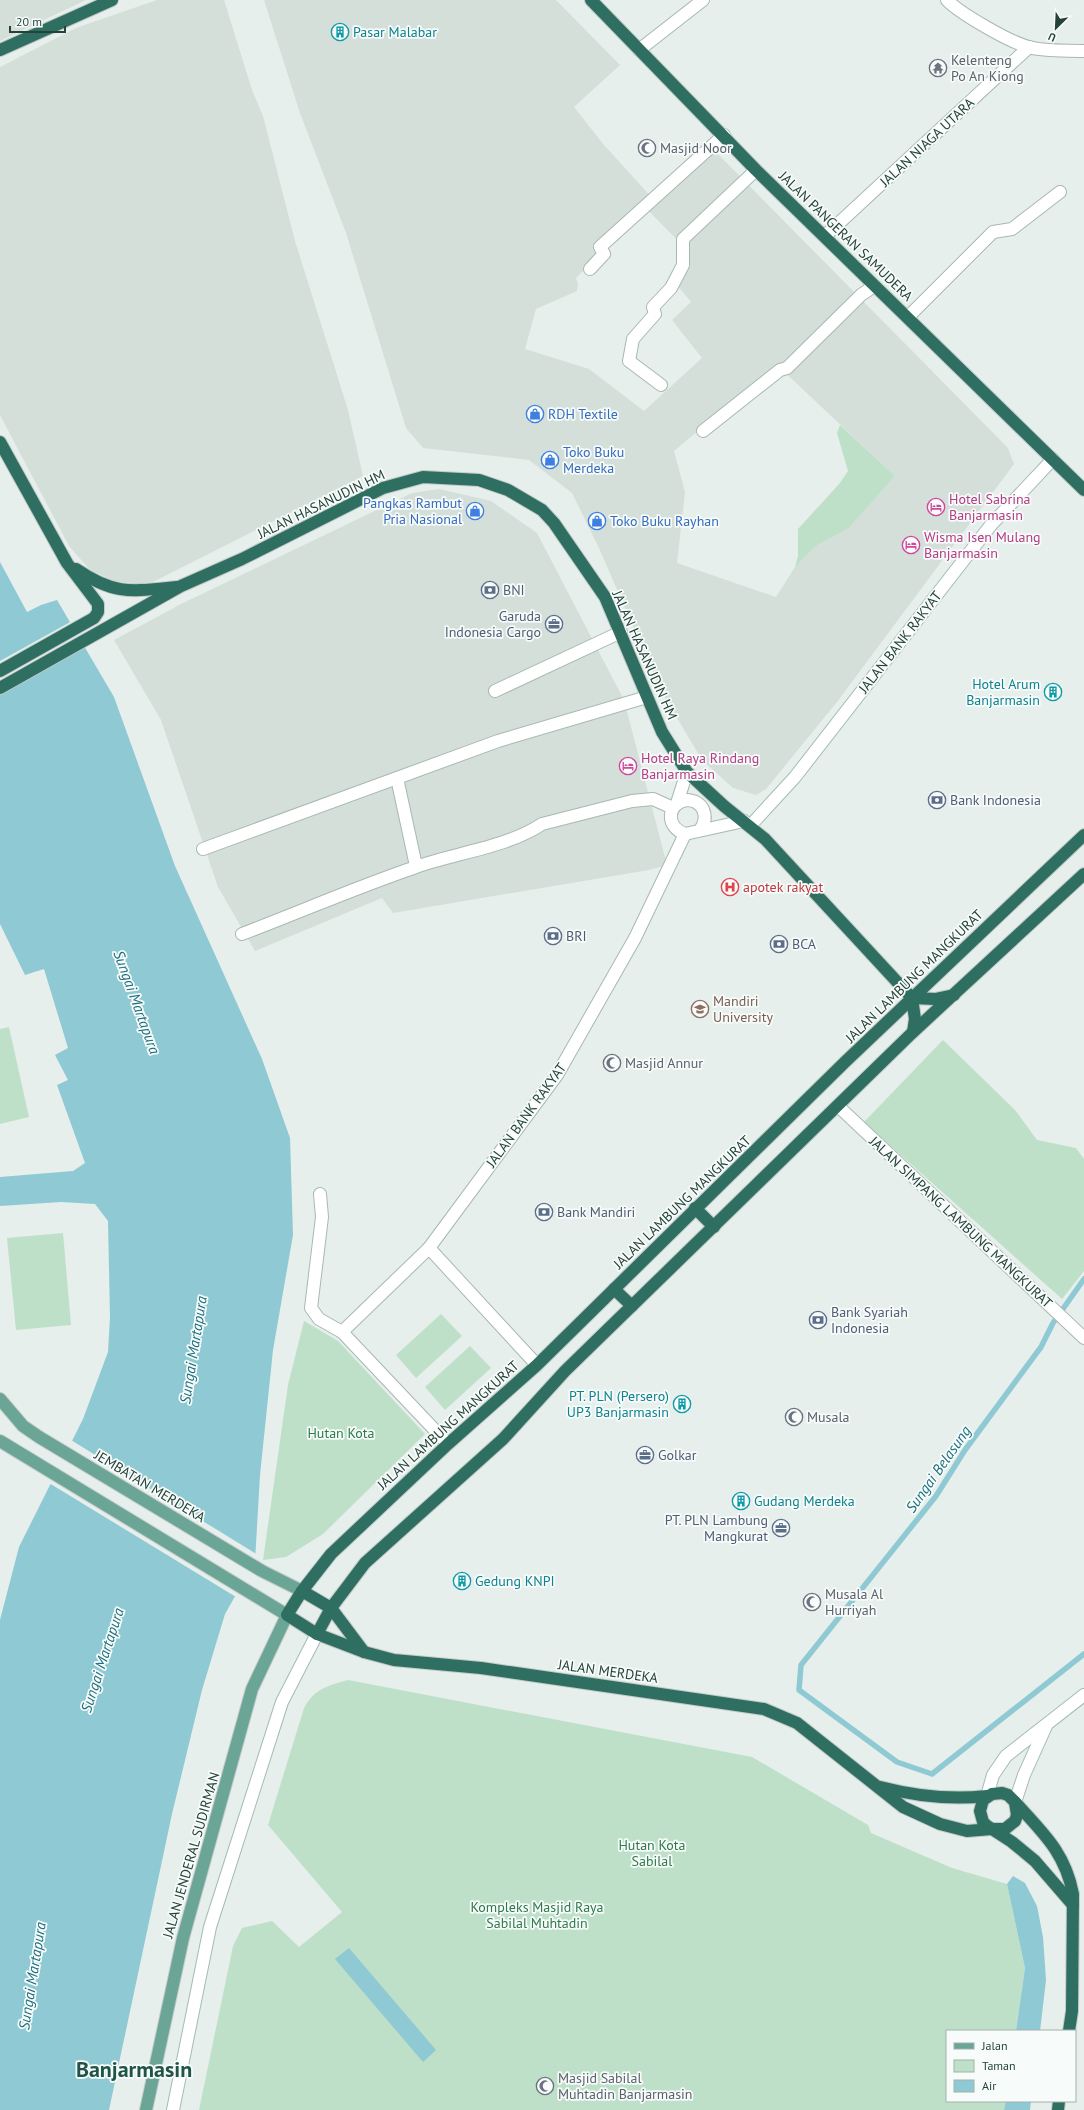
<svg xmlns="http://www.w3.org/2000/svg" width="1084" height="2110" font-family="'PT Sans',sans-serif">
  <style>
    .built { fill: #d4dfda; fill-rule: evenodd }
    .green { fill: #bfe0c8 }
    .water { fill: #8ec9d4 }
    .pier { fill: #e6efeb }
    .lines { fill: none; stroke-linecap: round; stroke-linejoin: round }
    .stream { stroke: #8ec9d4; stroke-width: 5.5 }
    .street-casing { stroke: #a8b8b2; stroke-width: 14 }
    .secondary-casing { stroke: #a4bbb3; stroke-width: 14 }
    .primary-casing { stroke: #c2cac8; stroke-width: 14 }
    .highway-casing { stroke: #c2cac8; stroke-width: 14 }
    .street { stroke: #fff; stroke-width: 12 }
    .secondary { stroke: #fff; stroke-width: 12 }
    .primary { stroke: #6aa596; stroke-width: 12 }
    .highway { stroke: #2f6f62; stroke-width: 12 }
    .labels { text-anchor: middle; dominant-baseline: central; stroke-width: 3.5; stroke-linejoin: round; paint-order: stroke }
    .culture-label { font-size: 14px; fill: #0d838f; stroke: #f7fbf9; text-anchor: start }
    .worship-label { font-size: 14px; fill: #5b616d; stroke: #f7fbf9; text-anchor: start }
    .street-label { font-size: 14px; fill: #24423a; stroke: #f7fbf9 }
    .shop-label { font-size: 14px; fill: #366cbe; stroke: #f7fbf9; text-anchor: start }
    .hotel-label { font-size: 14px; fill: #b23c85; stroke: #f7fbf9; text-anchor: start }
    .service-label { font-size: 14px; fill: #4e5e75; stroke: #f7fbf9; text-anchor: start }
    .health-label { font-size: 14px; fill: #be3a42; stroke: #f7fbf9; text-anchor: start }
    .education-label { font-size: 14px; fill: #785e54; stroke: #f7fbf9; text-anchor: start }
    .park-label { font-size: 14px; fill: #2d7a4b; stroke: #f7fbf9 }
    .water-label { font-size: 15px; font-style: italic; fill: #1c6f80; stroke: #f7fbf9 }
    .town-label { font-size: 22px; font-weight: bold; fill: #1f5548; stroke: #f7fbf9 }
  </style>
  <rect width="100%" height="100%" fill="#e6efeb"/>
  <g class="built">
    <path d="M0 0H86L0 41Z"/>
    <path d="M157 0H224L252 90 263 116 295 241 348 410 363 476 155 581 141 584 115 581 90 570 69 546 0 415V67L76 28Z"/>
    <path d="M264 0H556L620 65 574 107 604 145 654 200 711 147 1008 448 1014 464 837 702 766 789 756 795 733 788 702 760 660 689 599 548 572 493 529 460 423 448 406 428 346 233 300 113ZM646 208 680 243 677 285 691 302 672 320 702 358 644 411 589 369 525 349 536 309 577 291 578 284 576 278ZM777 365 895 476 849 528 816 546 795 567 776 597 677 563 685 492 674 451Z"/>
    <path d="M439 489 491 501 537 533 624 700 667 865 649 870 393 913 382 898 255 951 218 887 161 720 114 640 183 603 412 493Z"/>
  </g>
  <g class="green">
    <path d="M840 425 895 476 849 528 816 546 795 567 798 556V529L840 483 848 471 837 433Z"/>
    <path d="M9 1027 29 1117 0 1124V1029Z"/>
    <path d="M943 1040 1015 1110 1037 1140 1076 1148 1084 1159V1271L1062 1299 864 1122Z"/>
    <path d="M63 1233 71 1325 16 1330 7 1238Z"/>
    <path d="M441 1314 462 1336 416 1378 396 1355Z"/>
    <path d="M304 1321 338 1341 425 1434 323 1534 286 1557 263 1560 288 1385Z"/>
    <path d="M470 1346 491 1368 445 1410 425 1387Z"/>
    <path d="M348 1680 752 1757 868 1825 871 1833 952 1868 1007 1884 1025 1968 1016 2031H947V2101H1006L1004 2110H199L233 1946 242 1928 272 1921 299 1947 342 1912 268 1825 304 1708C315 1688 328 1686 348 1680Z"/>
  </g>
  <g class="water">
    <path d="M0 562 27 612 41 605 57 600 114 697 175 866 262 1059 290 1138 293 1235 273 1350 260 1475 255 1561 225 1614 202 1690 172 1814 109 2110H0V1620L19 1547 83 1419 108 1352 110 1317 108 1221 95 1204 61 1202 0 1206V1177L73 1171 85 1163 57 1085 68 1080 55 1055 68 1048 44 969 25 975 0 924Z"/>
    <path d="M1013 1876 1025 1883 1037 1906 1043 1937 1046 1980 1040 2031H1016L1025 1968 1007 1884Z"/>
    <path d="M349 1948 436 2050 423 2062 335 1959Z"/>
    <path d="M1006 2101H1031L1030 2110H1004Z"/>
  </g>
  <g class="pier">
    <path d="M72 621 86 645 0 694V661Z"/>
    <path d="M71 1440 258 1555 257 1561 236 1597 49 1483Z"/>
  </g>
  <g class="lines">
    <path class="stream" d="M1084 1279 1053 1323 1041 1347 965 1450 936 1496 801 1665 799 1690 897 1762 932 1774 1084 1654"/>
    <defs>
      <g id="street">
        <path d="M947 0C959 13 1011 43 1029 47 1046 52 1067 50 1084 51"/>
        <path d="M639 50 703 0"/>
        <path d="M825 236 1029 47"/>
        <path d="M590 269 604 254 600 247 724 135"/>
        <path d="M908 317 993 232 1012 229 1060 192"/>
        <path d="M661 385 629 361 633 339 655 314 653 307 671 288 683 265V239L756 170"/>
        <path d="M703 431 780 370 787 368 861 295 874 286"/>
        <path d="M495 691 621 632"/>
        <path d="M397 778 416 866"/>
        <path d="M677 803 687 772"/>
        <path d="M700 830C710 816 703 800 686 800 666 805 666 827 685 834L744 821"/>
        <path d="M203 849 498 741 647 697"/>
        <path d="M242 934C300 912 357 887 416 867 455 853 508 847 542 824L632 801 653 799 673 808"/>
        <path d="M838 1106 1084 1338"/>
        <path d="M320 1194 322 1217 311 1308 319 1319 342 1332 429 1248"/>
        <path d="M342 1332 448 1444"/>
        <path d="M537 1365 429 1248 557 1075 635 938 685 834"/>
      </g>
      <g id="secondary">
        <path d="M750 826 795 777 991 525 1053 459"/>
        <path d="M987 1796 993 1775 1006 1756 1084 1695"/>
        <path d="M1015 1802 1024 1775 1046 1726"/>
        <path d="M173 2110 210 1927 282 1702 317 1634"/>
      </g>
      <g id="primary">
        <path d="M0 1399 23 1426 39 1437 262 1571 302 1591"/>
        <path d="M0 1441 287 1615 252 1689 183 1938 146 2110"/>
      </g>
      <g id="highway">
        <path d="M591 0 756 170 1084 490"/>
        <path d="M0 50 112 0"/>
        <path d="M0 442 67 563 98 604V612L94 618 0 671"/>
        <path d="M76 569C115 596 133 591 177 587"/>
        <path d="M0 688 181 586 242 559 383 488 423 477 479 480 508 490 542 510 554 523 605 597 662 732 687 772 724 806 765 839 912 998 915 1019 913 1032"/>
        <path d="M912 998 935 999 954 995"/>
        <path d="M695 1208 714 1227"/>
        <path d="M614 1289 632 1306"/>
        <path d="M302 1591 331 1608 364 1652"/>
        <path d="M317 1634 331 1608 365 1563 503 1439 565 1371 756 1185 913 1032 1084 874"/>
        <path d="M880 1787C915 1796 951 1800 987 1796"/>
        <path d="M1015 1802C1043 1833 1065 1852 1073 1894L1072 2011 1069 2031"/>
        <path d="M1073 1905 1035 1861 1012 1842 992 1829 987 1826 983 1822 980 1811 983 1800 992 1794 1002 1793 1008 1795 1015 1802 1017 1815 1015 1821 1005 1829H992L967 1831 940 1824 903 1807 797 1723 764 1709 481 1668 394 1660 364 1652 317 1634 287 1615 302 1591 331 1554 448 1444 537 1365 845 1062 1084 835"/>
        <path d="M1058 2110 1059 2101"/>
      </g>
    </defs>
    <use href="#street" class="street-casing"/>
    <use href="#secondary" class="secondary-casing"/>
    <use href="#primary" class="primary-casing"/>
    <use href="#highway" class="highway-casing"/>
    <use href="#street" class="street"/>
    <use href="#secondary" class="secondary"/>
    <use href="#primary" class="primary"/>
    <use href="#highway" class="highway"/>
  </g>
  <defs>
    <symbol id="building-ring" viewBox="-11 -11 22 22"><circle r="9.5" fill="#f7fbf9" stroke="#0f9aa8" stroke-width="1.5"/><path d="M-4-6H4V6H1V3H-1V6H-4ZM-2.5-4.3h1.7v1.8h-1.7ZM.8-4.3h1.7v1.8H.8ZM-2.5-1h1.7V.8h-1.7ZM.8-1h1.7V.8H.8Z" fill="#0f9aa8"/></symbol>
    <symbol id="temple-ring" viewBox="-11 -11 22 22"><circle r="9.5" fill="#f7fbf9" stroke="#6b7280" stroke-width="1.5"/><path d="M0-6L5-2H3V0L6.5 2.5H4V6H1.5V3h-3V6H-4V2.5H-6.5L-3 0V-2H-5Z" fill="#6b7280"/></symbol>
    <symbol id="mosque-ring" viewBox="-11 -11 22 22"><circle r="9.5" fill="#f7fbf9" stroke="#6b7280" stroke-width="1.5"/><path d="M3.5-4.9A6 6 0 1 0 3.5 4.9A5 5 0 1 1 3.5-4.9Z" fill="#6b7280"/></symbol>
    <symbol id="shop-ring" viewBox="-11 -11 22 22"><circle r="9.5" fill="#f7fbf9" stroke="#3f7fe0" stroke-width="1.5"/><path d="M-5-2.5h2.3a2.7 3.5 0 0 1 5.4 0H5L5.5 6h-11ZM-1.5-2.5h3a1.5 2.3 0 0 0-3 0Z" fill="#3f7fe0"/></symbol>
    <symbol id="hotel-ring" viewBox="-11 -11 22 22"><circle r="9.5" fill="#f7fbf9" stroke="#d1479c" stroke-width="1.5"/><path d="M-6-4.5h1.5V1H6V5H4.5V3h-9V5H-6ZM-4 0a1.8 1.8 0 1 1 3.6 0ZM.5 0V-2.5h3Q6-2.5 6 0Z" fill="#d1479c"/></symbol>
    <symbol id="bank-ring" viewBox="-11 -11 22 22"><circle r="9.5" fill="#f7fbf9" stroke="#5c6f8a" stroke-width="1.5"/><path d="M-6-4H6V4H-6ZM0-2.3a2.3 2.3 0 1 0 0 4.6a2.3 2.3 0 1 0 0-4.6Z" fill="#5c6f8a"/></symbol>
    <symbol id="office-ring" viewBox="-11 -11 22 22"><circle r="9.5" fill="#f7fbf9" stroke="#5c6f8a" stroke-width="1.5"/><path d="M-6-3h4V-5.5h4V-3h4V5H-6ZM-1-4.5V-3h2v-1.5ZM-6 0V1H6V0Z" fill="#5c6f8a"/></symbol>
    <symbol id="hospital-ring" viewBox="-11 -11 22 22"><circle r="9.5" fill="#f7fbf9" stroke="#e0444e" stroke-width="1.5"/><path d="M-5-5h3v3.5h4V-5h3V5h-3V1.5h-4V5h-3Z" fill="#e0444e"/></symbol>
    <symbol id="university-ring" viewBox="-11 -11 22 22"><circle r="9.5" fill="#f7fbf9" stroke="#8d6e63" stroke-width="1.5"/><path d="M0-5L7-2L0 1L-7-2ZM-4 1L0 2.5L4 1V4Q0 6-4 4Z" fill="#8d6e63"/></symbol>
  </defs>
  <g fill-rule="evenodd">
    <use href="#building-ring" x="330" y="22" width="20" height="20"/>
    <use href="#temple-ring" x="928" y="58" width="20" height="20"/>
    <use href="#mosque-ring" x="637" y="138" width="20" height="20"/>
    <use href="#shop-ring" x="525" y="404" width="20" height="20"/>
    <use href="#shop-ring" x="540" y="450" width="20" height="20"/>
    <use href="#hotel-ring" x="926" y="497" width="20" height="20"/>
    <use href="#shop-ring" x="465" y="501" width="20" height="20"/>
    <use href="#shop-ring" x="587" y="511" width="20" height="20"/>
    <use href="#hotel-ring" x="901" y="535" width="20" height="20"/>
    <use href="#bank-ring" x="480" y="580" width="20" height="20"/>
    <use href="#office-ring" x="544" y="614" width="20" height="20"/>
    <use href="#building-ring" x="1043" y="682" width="20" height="20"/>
    <use href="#hotel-ring" x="618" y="756" width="20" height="20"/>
    <use href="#bank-ring" x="927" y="790" width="20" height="20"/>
    <use href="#hospital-ring" x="720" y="877" width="20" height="20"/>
    <use href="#bank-ring" x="543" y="926" width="20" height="20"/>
    <use href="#bank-ring" x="769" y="934" width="20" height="20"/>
    <use href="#university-ring" x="690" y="999" width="20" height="20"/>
    <use href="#mosque-ring" x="602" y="1053" width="20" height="20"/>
    <use href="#bank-ring" x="534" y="1202" width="20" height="20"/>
    <use href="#bank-ring" x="808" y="1310" width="20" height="20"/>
    <use href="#building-ring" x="672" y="1394" width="20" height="20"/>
    <use href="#mosque-ring" x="784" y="1407" width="20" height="20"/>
    <use href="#office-ring" x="635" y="1445" width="20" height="20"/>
    <use href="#building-ring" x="731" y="1491" width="20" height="20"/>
    <use href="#office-ring" x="771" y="1518" width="20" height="20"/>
    <use href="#building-ring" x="452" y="1571" width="20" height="20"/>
    <use href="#mosque-ring" x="802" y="1592" width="20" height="20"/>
    <use href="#mosque-ring" x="535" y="2076" width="20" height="20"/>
  </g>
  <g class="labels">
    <g class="culture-label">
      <text x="353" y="32">Pasar Malabar</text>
      <text x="1040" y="684" text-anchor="end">Hotel Arum<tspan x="1040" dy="16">Banjarmasin</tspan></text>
      <text x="669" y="1396" text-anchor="end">PT. PLN (Persero)<tspan x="669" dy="16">UP3 Banjarmasin</tspan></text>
      <text x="754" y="1501">Gudang Merdeka</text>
      <text x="475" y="1581">Gedung KNPI</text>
    </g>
    <g class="worship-label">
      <text x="951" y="60">Kelenteng<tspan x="951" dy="16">Po An Kiong</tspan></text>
      <text x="660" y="148">Masjid Noor</text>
      <text x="625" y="1063">Masjid Annur</text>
      <text x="807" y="1417">Musala</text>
      <text x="825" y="1594">Musala Al<tspan x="825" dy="16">Hurriyah</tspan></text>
      <text x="558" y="2078">Masjid Sabilal<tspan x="558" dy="16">Muhtadin Banjarmasin</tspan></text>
    </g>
    <g class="street-label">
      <text transform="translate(927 142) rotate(-43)">JALAN NIAGA UTARA</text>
      <text transform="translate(846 236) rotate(44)">JALAN PANGERAN SAMUDERA</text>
      <text transform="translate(321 504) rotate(-26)">JALAN HASANUDIN HM</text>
      <text transform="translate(900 642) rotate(-52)">JALAN BANK RAKYAT</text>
      <text transform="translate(645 655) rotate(66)">JALAN HASANUDIN HM</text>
      <text transform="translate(914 976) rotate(-44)">JALAN LAMBUNG MANGKURAT</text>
      <text transform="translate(526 1115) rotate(-54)">JALAN BANK RAKYAT</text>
      <text transform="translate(682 1202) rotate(-44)">JALAN LAMBUNG MANGKURAT</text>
      <text transform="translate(961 1222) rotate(43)">JALAN SIMPANG LAMBUNG MANGKURAT</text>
      <text transform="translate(448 1425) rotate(-42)">JALAN LAMBUNG MANGKURAT</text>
      <text transform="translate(150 1486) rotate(31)">JEMBATAN MERDEKA</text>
      <text transform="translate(608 1671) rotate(8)">JALAN MERDEKA</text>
      <text transform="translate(191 1855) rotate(-74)">JALAN JENDERAL SUDIRMAN</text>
    </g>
    <g class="shop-label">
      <text x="548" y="414">RDH Textile</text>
      <text x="563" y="452">Toko Buku<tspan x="563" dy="16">Merdeka</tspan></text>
      <text x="462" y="503" text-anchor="end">Pangkas Rambut<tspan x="462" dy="16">Pria Nasional</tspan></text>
      <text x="610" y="521">Toko Buku Rayhan</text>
    </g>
    <g class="hotel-label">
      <text x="949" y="499">Hotel Sabrina<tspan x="949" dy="16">Banjarmasin</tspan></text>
      <text x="924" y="537">Wisma Isen Mulang<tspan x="924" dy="16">Banjarmasin</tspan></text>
      <text x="641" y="758">Hotel Raya Rindang<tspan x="641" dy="16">Banjarmasin</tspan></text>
    </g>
    <g class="service-label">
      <text x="503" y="590">BNI</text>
      <text x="541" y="616" text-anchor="end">Garuda<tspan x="541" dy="16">Indonesia Cargo</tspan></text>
      <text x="950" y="800">Bank Indonesia</text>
      <text x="566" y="936">BRI</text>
      <text x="792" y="944">BCA</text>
      <text x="557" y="1212">Bank Mandiri</text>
      <text x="831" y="1312">Bank Syariah<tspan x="831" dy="16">Indonesia</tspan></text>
      <text x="658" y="1455">Golkar</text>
      <text x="768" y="1520" text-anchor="end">PT. PLN Lambung<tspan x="768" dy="16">Mangkurat</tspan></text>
    </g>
    <g class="health-label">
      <text x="743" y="887">apotek rakyat</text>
    </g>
    <g class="education-label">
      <text x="713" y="1001">Mandiri<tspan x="713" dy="16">University</tspan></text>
    </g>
    <g class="park-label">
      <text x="341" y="1433">Hutan Kota</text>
      <text x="652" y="1845">Hutan Kota<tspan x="652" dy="16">Sabilal</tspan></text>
      <text x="537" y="1907">Kompleks Masjid Raya<tspan x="537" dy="16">Sabilal Muhtadin</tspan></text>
    </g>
    <g class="water-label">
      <text transform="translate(137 1002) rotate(70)">Sungai Martapura</text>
      <text transform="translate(193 1350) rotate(-81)">Sungai Martapura</text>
      <text transform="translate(938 1469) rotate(-55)">Sungai Belasung</text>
      <text transform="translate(102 1660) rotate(-72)">Sungai Martapura</text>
      <text transform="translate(32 1976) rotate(-81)">Sungai Martapura</text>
    </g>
    <g class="town-label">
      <text x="134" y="2069">Banjarmasin</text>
    </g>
  </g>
  <rect x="946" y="2030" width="130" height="72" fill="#f7fbf9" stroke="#a3b1ad"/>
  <rect x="954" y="2043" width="20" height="6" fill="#6aa596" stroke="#a3b1ad"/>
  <text x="982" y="2050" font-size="12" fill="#24423a">Jalan</text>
  <rect x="954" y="2060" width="20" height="12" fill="#bfe0c8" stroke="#a3b1ad"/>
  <text x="982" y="2070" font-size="12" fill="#24423a">Taman</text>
  <rect x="954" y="2080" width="20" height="12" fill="#8ec9d4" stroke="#a3b1ad"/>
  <text x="982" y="2090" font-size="12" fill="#24423a">Air</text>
  <g transform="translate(1056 28) rotate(204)" stroke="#f7fbf9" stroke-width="3" paint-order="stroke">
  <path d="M0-3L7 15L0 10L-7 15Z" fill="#24423a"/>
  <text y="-6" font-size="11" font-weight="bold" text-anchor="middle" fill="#24423a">U</text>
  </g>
  <path d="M10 26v6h55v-6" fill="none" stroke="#24423a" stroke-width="2"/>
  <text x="16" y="26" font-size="12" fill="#24423a" stroke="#f7fbf9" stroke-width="3" paint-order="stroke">20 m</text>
</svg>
